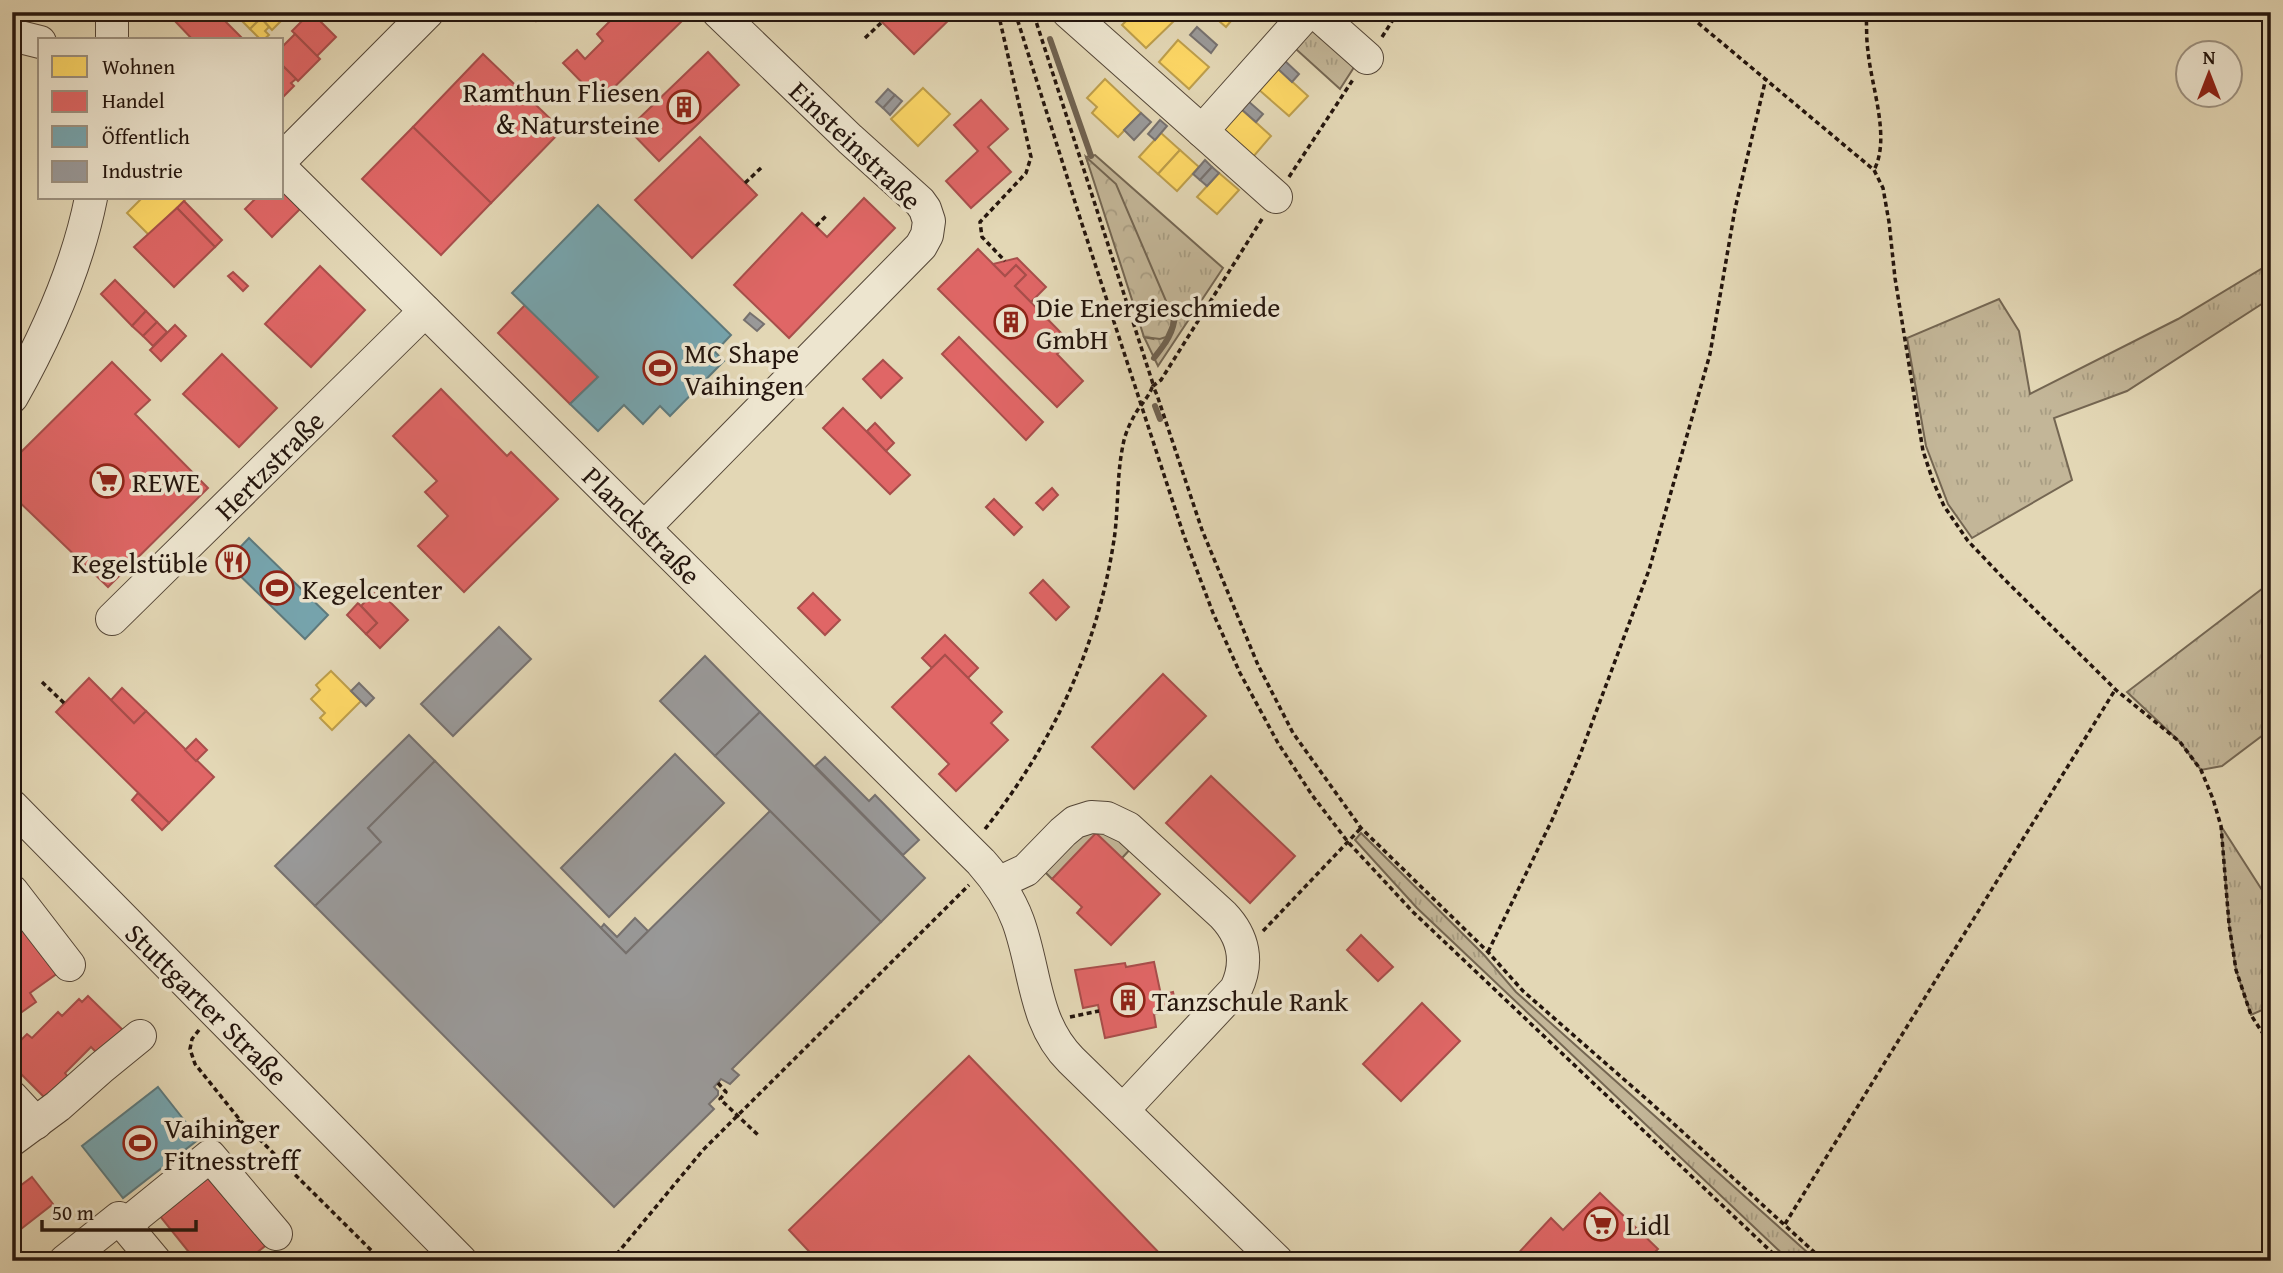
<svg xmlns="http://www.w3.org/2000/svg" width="2283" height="1273" font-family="'Gentium Book Plus',serif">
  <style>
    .grass { fill: url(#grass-tufts); stroke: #746652; stroke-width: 2 }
    .park { fill: url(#park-crowns); stroke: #746652; stroke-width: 2 }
    .garden { fill: #c3b698; stroke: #746652; stroke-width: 2 }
    .homes { fill: #ffd966; stroke: #bd9e4b; stroke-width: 2 }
    .shops { fill: #e06666; stroke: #a84e4b; stroke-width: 2 }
    .public { fill: #76a5af; stroke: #5d7a7e; stroke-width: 2 }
    .industry { fill: #999; stroke: #76716f; stroke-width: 2 }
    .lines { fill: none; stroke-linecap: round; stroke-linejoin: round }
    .stream { stroke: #706250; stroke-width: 6 }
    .minor-casing { stroke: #544637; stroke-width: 34 }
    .path { stroke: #24150d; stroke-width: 3.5; stroke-dasharray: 5 3.5; stroke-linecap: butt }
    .minor { stroke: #ede5cf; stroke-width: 32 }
    .labels { text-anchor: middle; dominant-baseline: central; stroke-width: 7; stroke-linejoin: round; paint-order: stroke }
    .poi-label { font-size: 28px; fill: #24150d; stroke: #ede5cf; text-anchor: start }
    .street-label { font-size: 28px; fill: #24150d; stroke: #ede5cf }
  </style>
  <defs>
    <pattern id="grass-tufts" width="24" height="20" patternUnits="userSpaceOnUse" patternTransform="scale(1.75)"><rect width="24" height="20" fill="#c3b698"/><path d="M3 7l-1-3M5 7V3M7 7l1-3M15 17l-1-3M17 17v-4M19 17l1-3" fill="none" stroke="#a79c82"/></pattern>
    <pattern id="park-crowns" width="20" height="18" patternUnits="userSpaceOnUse" patternTransform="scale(1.75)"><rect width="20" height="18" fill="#c3b698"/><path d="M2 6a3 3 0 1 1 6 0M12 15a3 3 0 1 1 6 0" fill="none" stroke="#a79c82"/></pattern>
  </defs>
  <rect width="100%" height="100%" fill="#e3d7b5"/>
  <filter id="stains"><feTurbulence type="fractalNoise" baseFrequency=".00286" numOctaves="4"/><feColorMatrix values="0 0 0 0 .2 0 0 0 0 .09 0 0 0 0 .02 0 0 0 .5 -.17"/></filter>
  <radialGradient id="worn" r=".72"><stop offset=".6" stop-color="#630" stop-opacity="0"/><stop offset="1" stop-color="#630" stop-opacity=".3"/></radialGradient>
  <g class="grass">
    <path d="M1311 14 1360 58 1340 89 1287 41Z"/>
    <path d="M1095 155 1223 268 1158 366 1144 337 1153 339 1086 157Z"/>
    <path d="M2271 263V298L2127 391 2054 418 2072 480 1972 538 1948 504 1926 446 1907 338 1999 299 2019 331 2030 394 2178 319Z"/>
    <path d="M2271 582V729L2222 766 2201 770 2180 742 2127 692Z"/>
    <path d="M2221 826 2271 904V1006L2251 1015 2236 970 2229 924Z"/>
    <path d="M1361 833 1484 955 1516 992 1817 1261H1790L1417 908 1355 840Z"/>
  </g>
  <path class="park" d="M1086 157 1116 184 1172 315 1171 326 1166 337 1160 339 1144 337Z"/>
  <path class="garden" d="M1085 827 1135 844 1122 858 1052 879 1040 867Z"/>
  <g class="homes">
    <path d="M233 12H290L272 30 261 18 250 29Z"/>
    <path d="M1135 12H1169L1176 19 1146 48 1122 25Z"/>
    <path d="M1212 12H1233L1236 15 1226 27 1211 14Z"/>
    <path d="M261 18 269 27 265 31 269 35 263 40H258L259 38 250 29Z"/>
    <path d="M1178 40 1209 67 1189 89 1159 62Z"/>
    <path d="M1277 68 1308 96 1289 116 1258 89Z"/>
    <path d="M1105 79 1141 113 1118 137 1092 113 1097 107 1087 98Z"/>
    <path d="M923 88 950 114 918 146 891 119Z"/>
    <path d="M1240 108 1271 136 1253 157 1222 129Z"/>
    <path d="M1161 133 1180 150 1158 174 1139 157Z"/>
    <path d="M1180 150 1199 167 1177 191 1158 174Z"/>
    <path d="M1219 173 1239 190 1217 214 1197 197Z"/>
    <path d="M142 198H187L149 235 127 213Z"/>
    <path d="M331 671 361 701 332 730 320 718 325 713 311 699 320 690 316 685Z"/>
  </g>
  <g class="shops">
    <path d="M178 12H216L244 40H193L172 18Z"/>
    <path d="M311 12 336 37 317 56 292 31Z"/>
    <path d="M528 12H545L536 21Z"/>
    <path d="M619 12H674L682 21 600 101 563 63 577 50 585 59 603 41 597 34Z"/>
    <path d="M872 12H957L914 54Z"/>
    <path d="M295 34 320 59 298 81 282 65V47Z"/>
    <path d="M708 52 739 85 659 161 628 129Z"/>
    <path d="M483 54 562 130 491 203 413 127Z"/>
    <path d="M282 65 296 79 291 83 294 86 282 98Z"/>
    <path d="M981 100 1008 129 988 147 1011 172 971 208 946 181 978 151 954 125Z"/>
    <path d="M413 127 491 203 441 255 362 179Z"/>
    <path d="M700 137 757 195 692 258 635 200Z"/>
    <path d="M282 191 300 209 272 237 245 209 256 198H282Z"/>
    <path d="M864 198 895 228 789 338 734 285 802 213 827 237Z"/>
    <path d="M184 201 222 240 215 247 177 208Z"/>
    <path d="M177 208 215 247 174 287 134 247Z"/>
    <path d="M978 249 1005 276 1016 265 1026 275 1015 286 1070 342 1057 354 1083 381 1057 407 938 289Z"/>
    <path d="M1017 258 1046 287 1031 302 1015 286 1026 275 1016 265 1005 276 993 264Z"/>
    <path d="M320 266 365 310 311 367 265 324Z"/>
    <path d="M233 272 248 286 243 291 228 276Z"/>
    <path d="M115 280 146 311 132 326 101 294Z"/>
    <path d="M525 305 598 377 570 404 498 333Z"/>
    <path d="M146 311 157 322 143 336 132 326Z"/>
    <path d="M157 322 167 332 153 346 143 336Z"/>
    <path d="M175 325 186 336 161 361 150 350Z"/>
    <path d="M959 337 1043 422 1026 440 942 354Z"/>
    <path d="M222 354 277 408 239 447 183 394Z"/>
    <path d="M883 360 902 378 881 398 863 379Z"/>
    <path d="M112 362 150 400 135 414 208 488 108 587 12 495V474L14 472 12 470V461Z"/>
    <path d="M441 389 507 456 511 452 558 499 464 592 418 546 448 516 425 492 437 481 393 436Z"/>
    <path d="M843 408 910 475 890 494 823 428Z"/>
    <path d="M875 423 894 443 886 451 867 431Z"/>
    <path d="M1052 488 1058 495 1043 510 1036 503Z"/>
    <path d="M994 499 1022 527 1014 535 986 507Z"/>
    <path d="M1043 580 1069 607 1056 620 1030 593Z"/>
    <path d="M377 589 408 620 380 648 366 634 377 623 361 606Z"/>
    <path d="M813 593 840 620 825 635 798 608Z"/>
    <path d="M358 603 377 623 366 634 347 615Z"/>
    <path d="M945 635 978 668 968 678 945 655 932 668 922 658Z"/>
    <path d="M945 655 1002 712 991 723 1008 740 956 791 939 774 949 764 892 707Z"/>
    <path d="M1163 674 1206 716 1134 789 1092 747Z"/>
    <path d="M89 678 134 723 146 711 214 777 169 823 56 712Z"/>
    <path d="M122 688 146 711 134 723 111 700Z"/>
    <path d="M196 739 207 750 196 761 185 750Z"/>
    <path d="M1211 776 1295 856 1250 903 1166 823Z"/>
    <path d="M138 793 169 823 162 830 132 800Z"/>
    <path d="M1096 833 1160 894 1111 945 1077 913 1082 907 1052 879Z"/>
    <path d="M12 912 62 970 30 993 36 1002 12 1019Z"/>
    <path d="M1361 935 1393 967 1378 981 1347 950Z"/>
    <path d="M1154 962 1161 995 1173 992 1177 1009 1154 1014 1156 1027 1105 1038 1098 1005 1083 1008 1075 970 1125 963 1126 967Z"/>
    <path d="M88 996 127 1034 102 1058 91 1047 65 1073 68 1077 46 1099 15 1068 12 1071V1049L27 1034 32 1038 58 1012 62 1016 79 999 82 1002Z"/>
    <path d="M1422 1003 1460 1041 1401 1101 1363 1064Z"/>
    <path d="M969 1056 1167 1261H818L789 1230Z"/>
    <path d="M209 1168 269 1243 246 1261H196L155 1210Z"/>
    <path d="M32 1177 53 1204 12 1236V1192Z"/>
    <path d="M1600 1193 1658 1249 1646 1261H1511L1551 1218 1563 1230Z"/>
    <path d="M132 1250 141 1261H119Z"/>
    <path d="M288 1253 294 1261H278Z"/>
  </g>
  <g class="public">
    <path d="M598 205 731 335 715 352 724 361 670 416 660 406 643 424 624 405 598 431 570 404 598 377 512 293Z"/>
    <path d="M249 538 328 615 305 639 226 562Z"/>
    <path d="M158 1087 199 1139 123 1198 82 1146Z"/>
  </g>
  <g class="industry">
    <path d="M1339 12H1353L1347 20Z"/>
    <path d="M1197 27 1217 45 1211 53 1190 35Z"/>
    <path d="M1284 60 1299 74 1292 82 1277 68Z"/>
    <path d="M888 89 895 95 883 108 876 102Z"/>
    <path d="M895 95 902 101 890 115 883 108Z"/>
    <path d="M1248 101 1263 114 1256 122 1240 108Z"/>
    <path d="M1141 113 1151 122 1134 140 1124 130Z"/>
    <path d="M1160 120 1167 126 1155 140 1148 134Z"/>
    <path d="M1205 160 1212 167 1200 180 1193 174Z"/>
    <path d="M1212 167 1219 173 1207 186 1200 180Z"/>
    <path d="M750 313 764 324 757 331 744 320Z"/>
    <path d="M499 627 531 659 453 736 421 704Z"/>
    <path d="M705 656 760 712 715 756 660 701Z"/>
    <path d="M359 683 374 698 366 706 351 691Z"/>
    <path d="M760 712 925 878 881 922 715 756Z"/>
    <path d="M409 735 435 761 368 828 381 842 315 906 275 866Z"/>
    <path d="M675 754 724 803 609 917 561 868Z"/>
    <path d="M825 757 869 801 875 795 919 840 903 855 815 766Z"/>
    <path d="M435 761 626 953 770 811 881 922 732 1069 739 1075 730 1084 721 1079 714 1087 718 1091V1095L709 1104 714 1109 614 1207 315 906 381 842 368 828Z"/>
    <path d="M635 918 648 931 626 953 601 928 604 924 617 937Z"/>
  </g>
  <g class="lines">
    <g class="stream">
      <path d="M1050 39 1091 156"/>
      <path d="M1154 358C1165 344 1174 333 1175 314"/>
      <path d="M1155 406 1160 419"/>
    </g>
    <defs>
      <g id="minor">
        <path d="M1068 12 1202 131 1308 12"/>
        <path d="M1315 12 1367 58"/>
        <path d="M12 35 40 42"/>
        <path d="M112 40V12"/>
        <path d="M1202 131 1276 197"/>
        <path d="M282 159 428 12"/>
        <path d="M282 169 981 862C997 880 1010 899 1018 921 1036 970 1033 1022 1071 1060L1277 1261"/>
        <path d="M12 397C47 335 77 268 91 198"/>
        <path d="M645 527 921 246 927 235 929 221 925 209 920 202 850 139 718 12"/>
        <path d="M112 619 425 311"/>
        <path d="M12 806 461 1261"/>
        <path d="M998 883 1026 870 1063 832 1075 822 1091 817 1107 818 1128 828 1223 915C1244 937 1249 962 1236 989L1123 1110"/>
        <path d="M12 891 69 965"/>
        <path d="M12 1097 36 1123"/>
        <path d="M12 1140 58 1106 102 1067 140 1036"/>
        <path d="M125 1225 210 1156 276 1234"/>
        <path d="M65 1261 119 1218 155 1261"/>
      </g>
    </defs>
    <use href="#minor" class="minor-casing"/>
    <g class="path">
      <path d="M998 12 1031 157 1026 173 980 222 982 237 1005 261"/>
      <path d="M1015 12 1081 221 1184 536 1213 613 1240 673 1278 743 1312 795 1348 842 1413 912 1781 1261"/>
      <path d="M1685 12 1874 170 1883 188 1889 222 1895 278 1923 451 1933 481 1944 506 1968 541 2005 580 2116 690 2180 742 2201 770 2213 799 2221 826 2229 924 2236 970 2251 1015 2271 1046"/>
      <path d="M1866 12C1867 25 1866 38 1868 51 1871 86 1891 138 1874 170"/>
      <path d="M1382 37 1398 12"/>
      <path d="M865 38 882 22"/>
      <path d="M1289 177 1354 78"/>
      <path d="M745 183 762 167"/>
      <path d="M1262 219 1161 380 1153 386 1157 395 1202 530 1258 665 1293 733 1361 828 1488 952 1523 991 1651 1103 1824 1261"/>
      <path d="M816 226 828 214"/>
      <path d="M12 499 14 497"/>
      <path d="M42 682 64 703"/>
      <path d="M985 829C1051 746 1096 651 1113 546 1119 513 1116 478 1123 445 1125 433 1131 421 1137 411 1143 402 1151 394 1153 384L1033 12"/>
      <path d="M1263 931 1361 828"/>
      <path d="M1488 952 1552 820 1580 755 1649 570 1710 354 1735 209 1766 78"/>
      <path d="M1070 1017 1099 1011"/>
      <path d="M199 1030 192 1039 190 1049 195 1064 240 1120 382 1261"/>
      <path d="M718 1083 726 1092 720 1099 758 1135"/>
      <path d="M223 1134 240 1120"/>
      <path d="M1785 1224 2115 690"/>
      <path d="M611 1261 703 1150 969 885"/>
    </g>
    <use href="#minor" class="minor"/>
  </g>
  <defs>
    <symbol id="building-ring" viewBox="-11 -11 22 22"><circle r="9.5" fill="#ede5cf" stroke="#8f2418" stroke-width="1.5"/><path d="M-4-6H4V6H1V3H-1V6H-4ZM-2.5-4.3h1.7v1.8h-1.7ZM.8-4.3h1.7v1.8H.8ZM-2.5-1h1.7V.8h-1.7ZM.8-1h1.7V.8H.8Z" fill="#8f2418"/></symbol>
    <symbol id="stadium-ring" viewBox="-11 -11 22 22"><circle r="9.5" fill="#ede5cf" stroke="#8f2418" stroke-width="1.5"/><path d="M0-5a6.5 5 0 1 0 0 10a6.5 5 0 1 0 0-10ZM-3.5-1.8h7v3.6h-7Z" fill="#8f2418"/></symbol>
    <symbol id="supermarket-ring" viewBox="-11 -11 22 22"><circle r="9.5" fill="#ede5cf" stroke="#8f2418" stroke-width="1.5"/><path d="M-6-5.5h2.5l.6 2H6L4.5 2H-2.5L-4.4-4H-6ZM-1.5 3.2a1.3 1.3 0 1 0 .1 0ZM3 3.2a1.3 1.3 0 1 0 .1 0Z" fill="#8f2418"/></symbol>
    <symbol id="restaurant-ring" viewBox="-11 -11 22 22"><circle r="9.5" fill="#ede5cf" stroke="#8f2418" stroke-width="1.5"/><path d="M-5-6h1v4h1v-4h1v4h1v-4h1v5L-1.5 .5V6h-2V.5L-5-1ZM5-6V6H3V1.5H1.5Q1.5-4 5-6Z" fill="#8f2418"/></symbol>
  </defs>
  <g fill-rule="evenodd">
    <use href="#building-ring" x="665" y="88" width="38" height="38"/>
    <use href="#building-ring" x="992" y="303" width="38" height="38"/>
    <use href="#stadium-ring" x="641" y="349" width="38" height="38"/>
    <use href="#supermarket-ring" x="88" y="462" width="38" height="38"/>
    <use href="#restaurant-ring" x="214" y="543" width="38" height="38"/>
    <use href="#stadium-ring" x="258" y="569" width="38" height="38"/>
    <use href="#building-ring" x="1109" y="981" width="38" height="38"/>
    <use href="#stadium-ring" x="121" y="1124" width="38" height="38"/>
    <use href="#supermarket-ring" x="1582" y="1205" width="38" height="38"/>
  </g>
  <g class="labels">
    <g class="poi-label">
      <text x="660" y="91" text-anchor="end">Ramthun Fliesen<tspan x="660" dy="32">&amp; Natursteine</tspan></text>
      <text x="1036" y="306">Die Energieschmiede<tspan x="1036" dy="32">GmbH</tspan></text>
      <text x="684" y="352">MC Shape<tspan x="684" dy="32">Vaihingen</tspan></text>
      <text x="132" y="481">REWE</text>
      <text x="208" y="562" text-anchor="end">Kegelstüble</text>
      <text x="302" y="588">Kegelcenter</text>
      <text x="1152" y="1000">Tanzschule Rank</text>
      <text x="164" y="1127">Vaihinger<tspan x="164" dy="32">Fitnesstreff</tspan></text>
      <text x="1626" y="1224">Lidl</text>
    </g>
    <g class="street-label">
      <text transform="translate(856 145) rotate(44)">Einsteinstraße</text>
      <text transform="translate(269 465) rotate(-45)">Hertzstraße</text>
      <text transform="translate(642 525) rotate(45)">Planckstraße</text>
      <text transform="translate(207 1004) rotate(45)">Stuttgarter Straße</text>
    </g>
  </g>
  <rect width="2283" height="1273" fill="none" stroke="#e3d7b5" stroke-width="42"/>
  <rect x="14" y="14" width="2255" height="1245" fill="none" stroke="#24150d" stroke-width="3.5"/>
  <rect x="21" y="21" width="2241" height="1231" fill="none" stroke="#24150d" stroke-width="2"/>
  <rect x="38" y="38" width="245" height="161" fill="#ede5cf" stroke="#9d9281" stroke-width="2"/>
  <rect x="52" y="56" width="35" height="21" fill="#ffd966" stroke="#9d9281" stroke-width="2"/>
  <text x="102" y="74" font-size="21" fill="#24150d">Wohnen</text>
  <rect x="52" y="91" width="35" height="21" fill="#e06666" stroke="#9d9281" stroke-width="2"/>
  <text x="102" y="108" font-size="21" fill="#24150d">Handel</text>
  <rect x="52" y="126" width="35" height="21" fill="#76a5af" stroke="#9d9281" stroke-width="2"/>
  <text x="102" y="144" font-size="21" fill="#24150d">Öffentlich</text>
  <rect x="52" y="161" width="35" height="21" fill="#999999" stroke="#9d9281" stroke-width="2"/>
  <text x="102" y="178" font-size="21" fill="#24150d">Industrie</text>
  <g transform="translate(2209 74)"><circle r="33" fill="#ede5cf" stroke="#9d9281" stroke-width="2"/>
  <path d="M0-5L12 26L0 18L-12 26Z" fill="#8f2418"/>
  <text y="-10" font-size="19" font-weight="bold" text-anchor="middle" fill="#24150d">N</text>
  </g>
  <path d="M42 1220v10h154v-10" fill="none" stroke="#24150d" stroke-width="3.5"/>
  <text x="52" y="1220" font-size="21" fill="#24150d" stroke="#ede5cf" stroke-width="5" paint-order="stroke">50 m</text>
  <rect width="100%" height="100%" filter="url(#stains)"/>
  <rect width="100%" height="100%" fill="url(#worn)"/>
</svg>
